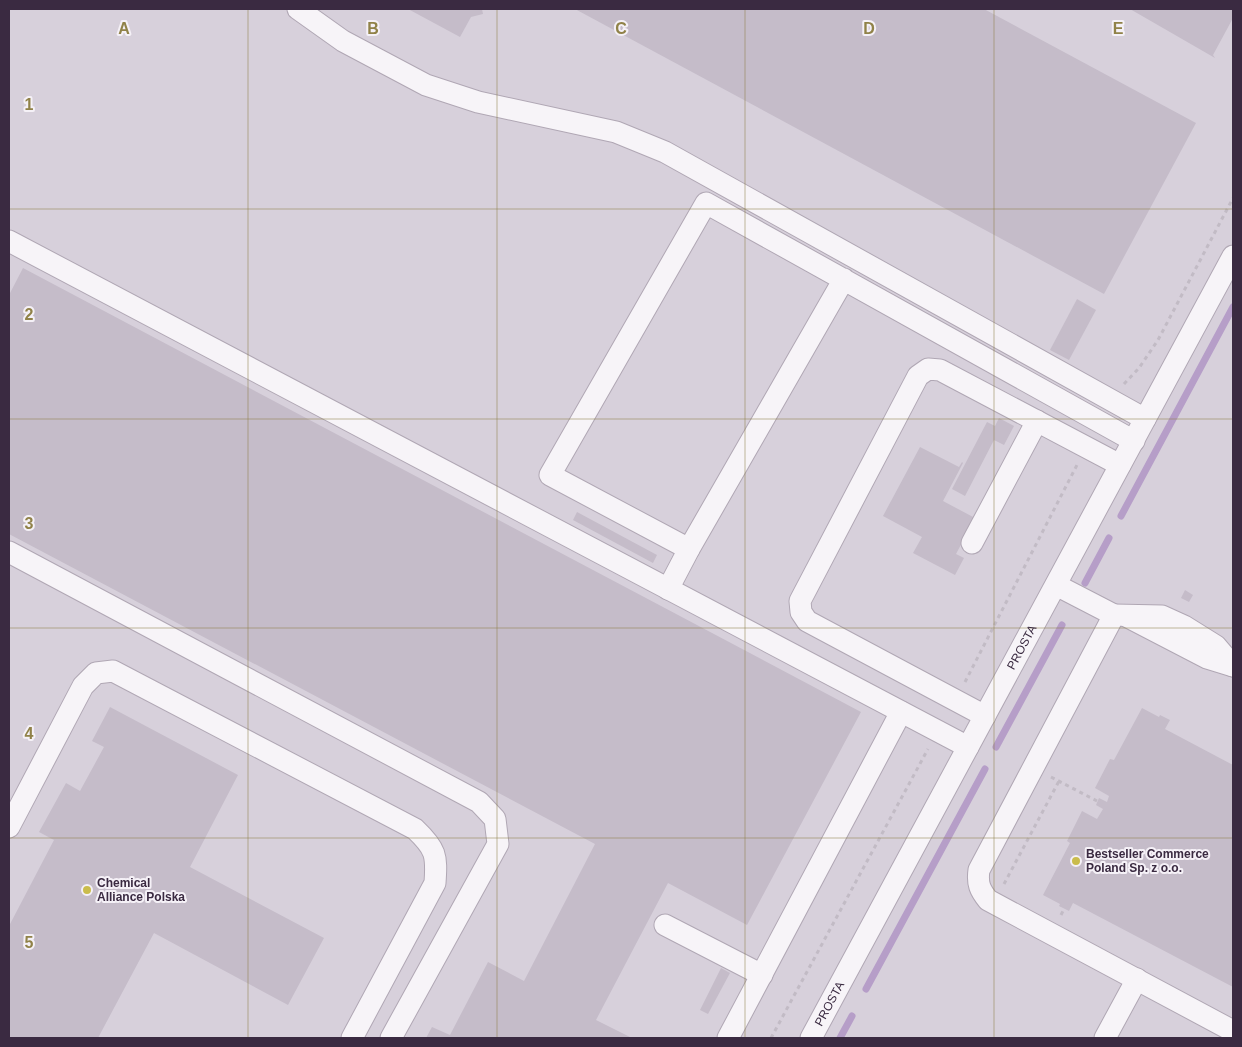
<svg xmlns="http://www.w3.org/2000/svg" width="1242" height="1047" font-family="Helvetica,sans-serif">
  <style>
    .built { fill: #d7d0db }
    .lines { fill: none; stroke-linecap: round; stroke-linejoin: round }
    .stream { stroke: #b69ec8; stroke-width: 7 }
    .building { fill: #c5bcc9 }
    .minor-casing { stroke: #b0a7b4; stroke-width: 23 }
    .path { stroke: #c2bbc5; stroke-width: 3; stroke-dasharray: 4 4; stroke-linecap: butt }
    .minor { stroke: #f7f4f8; stroke-width: 21 }
    .grid { fill: none; stroke: #908248; stroke-width: 1; stroke-opacity: 0.55 }
    .poi-dot { fill: #cabc4c; stroke: #f5f1f7; stroke-width: 2 }
    .labels { text-anchor: middle; dominant-baseline: central; stroke-width: 4; stroke-linejoin: round; paint-order: stroke }
    .street-label { font-size: 12px; fill: #3a2a41; stroke: #f5f1f7 }
    .poi-label { font-size: 12px; font-weight: bold; fill: #3a2a41; stroke: #f5f1f7; text-anchor: start }
    .grid-label { font-size: 16px; text-anchor: middle; font-weight: bold; fill: #908248; stroke: #f5f1f7; stroke-width: 4; stroke-linejoin: round; paint-order: stroke }
  </style>
  <rect width="100%" height="100%" fill="#e7e2ea"/>
  <rect class="built" x="9" y="9" width="1224" height="1029"/>
  <g class="lines">
    <g class="stream">
      <path d="M1121 516 1233 307"/>
      <path d="M1085 583 1109 538"/>
      <path d="M996 747 1062 625"/>
      <path d="M866 989 985 769"/>
      <path d="M840 1038 852 1016"/>
    </g>
  </g>
  <g class="building">
    <path d="M408 9H482L483 14 471 17 460 37Z"/>
    <path d="M575 9H984L1196 123 1104 294Z"/>
    <path d="M1130 9H1233V18L1213 55 1215 58Z"/>
    <path d="M23 268 861 712 747 925 668 883 596 1020 632 1038H426L432 1027 450 1035 488 962 524 981 595 844 9 534V295Z"/>
    <path d="M1077 299 1096 310 1069 360 1050 350Z"/>
    <path d="M999 418 1014 426 1004 445 994 440 965 496 952 489 987 422 995 426Z"/>
    <path d="M920 447 959 467 962 462 963 463 943 501 975 518 956 554 964 558 955 575 913 553 922 537 883 516Z"/>
    <path d="M577 512 657 555 653 563 573 520Z"/>
    <path d="M1185 590 1193 595 1189 602 1181 598Z"/>
    <path d="M110 707 238 775 190 867 324 938 288 1005 154 933 98 1038H9V926L54 840 39 832 66 783 80 791 104 747 92 741Z"/>
    <path d="M1142 708 1159 717 1160 715 1170 720 1165 729 1233 765V987L1073 903 1069 911 1059 906 1060 904 1043 895 1070 843 1067 841 1082 811 1097 819 1103 809 1096 805 1099 798 1107 802 1109 796 1095 788 1110 759 1114 760Z"/>
    <path d="M721 968 730 973 708 1014 700 1010Z"/>
  </g>
  <g class="lines">
    <defs>
      <g id="minor">
        <path d="M298 9 343 41 426 85 478 102 616 132 665 152 1145 419"/>
        <path d="M9 241 968 747"/>
        <path d="M844 279 689 549 550 475 706 203 1134 441"/>
        <path d="M972 543 1037 421"/>
        <path d="M9 552 479 802 495 819 498 844 391 1038"/>
        <path d="M1056 585 1114 615 979 870C977 884 980 890 988 900L1233 1031"/>
        <path d="M668 589 689 549"/>
        <path d="M1114 615 1162 616 1184 626 1216 646 1233 666"/>
        <path d="M1126 616 1207 658 1233 666"/>
        <path d="M985 716 807 621 801 612 800 601 918 376 928 369 940 370 1120 465"/>
        <path d="M9 827 83 686 96 673 113 671 415 829C436 849 437 855 435 883L352 1038"/>
        <path d="M665 925 762 975"/>
        <path d="M728 1038 901 712"/>
        <path id="s1" d="M811 1038 1233 256"/>
        <path d="M1105 1038 1137 979"/>
      </g>
    </defs>
    <use href="#minor" class="minor-casing"/>
    <g class="path">
      <path d="M1124 384 1139 368 1158 340 1233 198"/>
      <path d="M965 682 1077 465"/>
      <path d="M1051 777 1097 801"/>
      <path d="M1004 884 1059 781"/>
      <path d="M1061 915 1064 909"/>
      <path d="M771 1038 928 749"/>
    </g>
    <use href="#minor" class="minor"/>
  </g>
  <path class="grid" d="M248 9V1038M497 9V1038M745 9V1038M994 9V1038M9 209H1233M9 419H1233M9 628H1233M9 838H1233"/>
  <g class="poi-dot">
    <circle cx="1076" cy="861" r="5"/>
    <circle cx="87" cy="890" r="5"/>
  </g>
  <g class="labels">
    <g class="street-label">
      <text stroke="none"><textPath href="#s1" startOffset="444">PROSTA</textPath></text>
      <text stroke="none"><textPath href="#s1" startOffset="39">PROSTA</textPath></text>
    </g>
    <g class="poi-label">
      <text x="1086" y="854">Bestseller Commerce<tspan x="1086" dy="14">Poland Sp. z o.o.</tspan></text>
      <text x="97" y="883">Chemical<tspan x="97" dy="14">Alliance Polska</tspan></text>
    </g>
  </g>
  <g class="grid-label">
    <text x="124" y="34">A</text>
    <text x="373" y="34">B</text>
    <text x="621" y="34">C</text>
    <text x="869" y="34">D</text>
    <text x="1118" y="34">E</text>
    <text x="29" y="110">1</text>
    <text x="29" y="320">2</text>
    <text x="29" y="529">3</text>
    <text x="29" y="739">4</text>
    <text x="29" y="948">5</text>
  </g>
  <rect width="1242" height="1047" fill="none" stroke="#3a2a41" stroke-width="20"/>
</svg>
